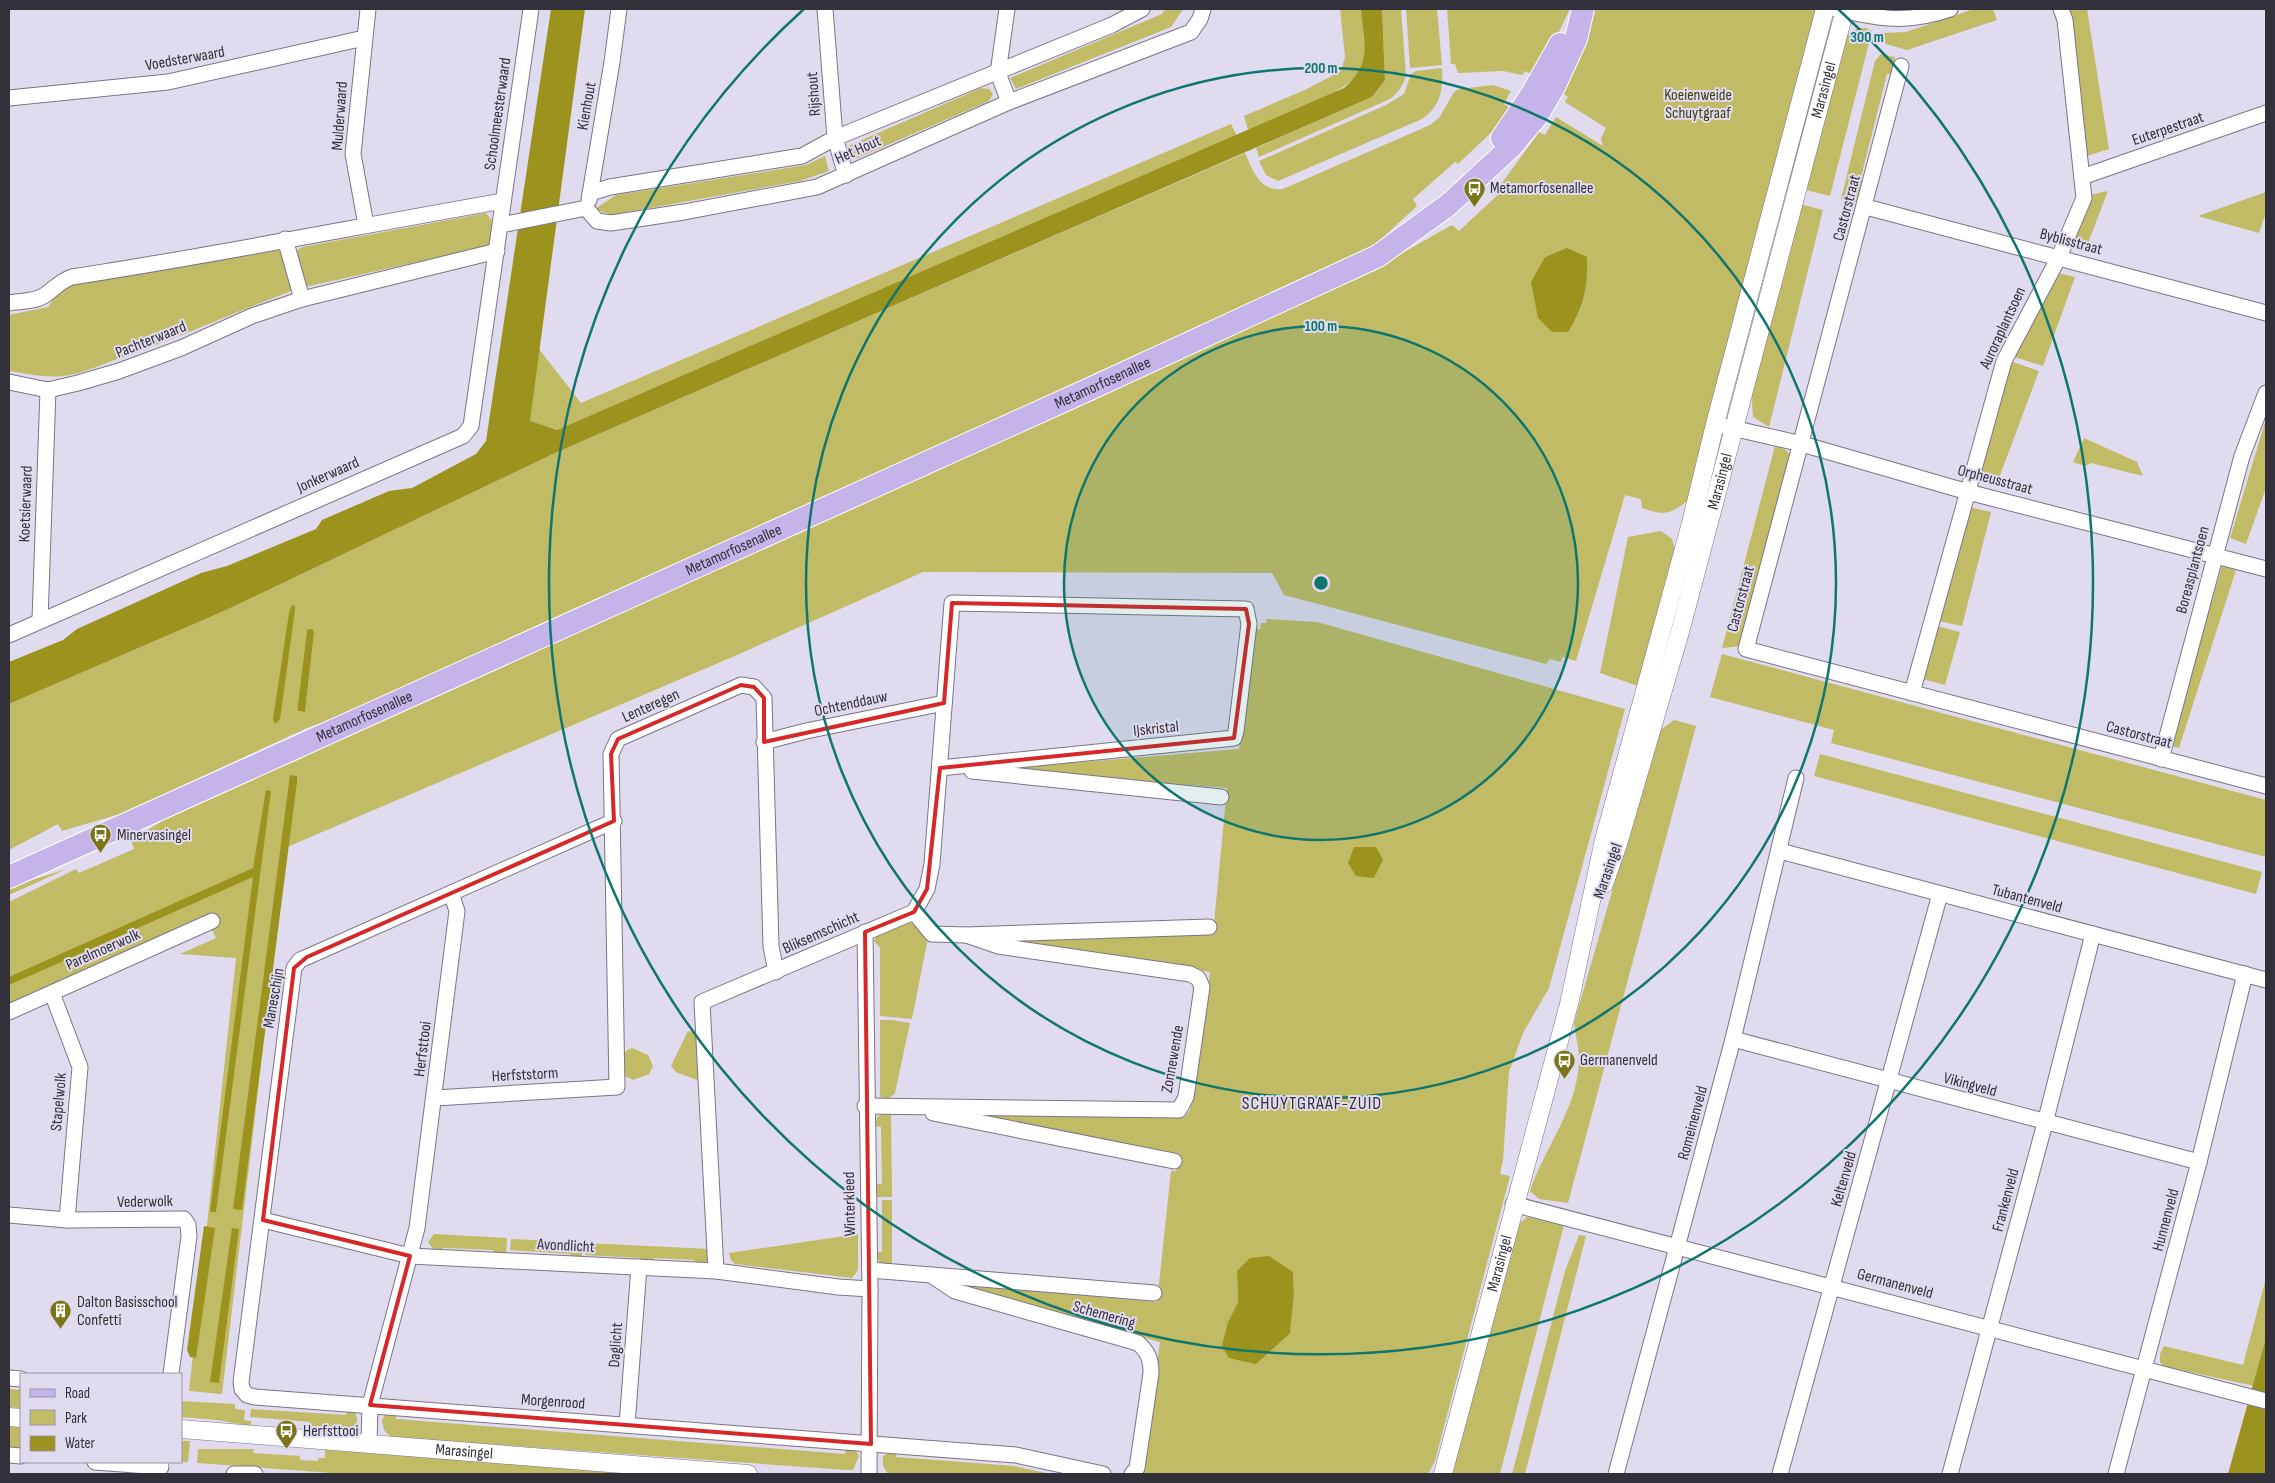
<svg xmlns="http://www.w3.org/2000/svg" width="2275" height="1483" font-family="'Sofia Sans Condensed',sans-serif">
  <style>
    .green { fill: #c2bb66; fill-rule: evenodd }
    .water { fill: #9c921e }
    .lines { fill: none; stroke-linecap: round; stroke-linejoin: round }
    .minor-casing { stroke: #7a7587; stroke-width: 17 }
    .tertiary-casing { stroke: #7a7587; stroke-width: 19 }
    .primary-casing { stroke: #fff; stroke-width: 24 }
    .minor { stroke: #fff; stroke-width: 15 }
    .tertiary { stroke: #fff; stroke-width: 18 }
    .primary { stroke: #c5b4e9; stroke-width: 22 }
    .marked { fill: none; stroke: #d62828; stroke-width: 4; stroke-linejoin: round }
    .ring { fill: none; stroke: #0f766e; stroke-width: 2.5 }
    .labels { text-anchor: middle; dominant-baseline: central; stroke-width: 4; stroke-linejoin: round; paint-order: stroke }
    .street-label { font-size: 16px; fill: #323038; stroke: #e0dbef }
    .park-label { font-size: 16px; fill: #413d10; stroke: #e0dbef }
    .poi-label { font-size: 16px; fill: #323038; stroke: #e0dbef; text-anchor: start }
    .neighbourhood-label { font-size: 18px; letter-spacing: 1px; fill: #323038; stroke: #e0dbef }
    .centre { fill: #0f766e; stroke: #e0dbef; stroke-width: 2.5 }
    .ring-label { font-size: 15px; text-anchor: middle; font-weight: bold; fill: #0f766e; stroke: #e0dbef; stroke-width: 4; stroke-linejoin: round; paint-order: stroke }
  </style>
  <rect width="100%" height="100%" fill="#e0dbef"/>
  <g class="green">
    <path d="M1165 9H1183L1171 27 1016 89 1010 78 1162 14Z"/>
    <path d="M1340 9H1361C1363 25 1369 50 1363 66 1353 93 1276 118 1248 130L1244 116 1307 89 1341 71 1345 57Z"/>
    <path d="M1382 9H1401L1406 75C1403 86 1399 92 1390 99L1259 157 1256 148 1372 97 1385 80Z"/>
    <path d="M1406 9H1437L1442 65 1410 68Z"/>
    <path d="M1447 9H1570L1537 77 1525 71 1522 75 1503 71 1458 73 1455 64H1451Z"/>
    <path d="M1592 9H1821L1692 498C1671 513 1667 517 1642 508L1641 499 1625 495 1576 661 1562 657 1561 662 1550 659 1546 664 1284 595 1272 573 923 572 737 655 287 847 222 1394 189 1391 236 958 180 954 216 938 211 928 9 1005V902L76 869 79 873 134 849 131 840 182 809 298 760 339 738 1381 265 1452 225 1459 231 1502 191 1499 187 1539 132 1545 135 1556 117 1603 146 1601 138 1606 128 1565 102 1568 97 1558 90Z"/>
    <path d="M1974 9H1993L1997 20 1907 50 1886 44 1883 40V33L1906 32Z"/>
    <path d="M2074 9H2087L2109 149 2084 157 2068 10Z"/>
    <path d="M1836 18 1793 185 1785 183 1825 34Z"/>
    <path d="M1858 28H1866L1872 31 1830 196 1802 189 1843 37Z"/>
    <path d="M1881 54 1895 57 1894 74H1887L1861 177 1863 193 1856 202 1841 199 1875 61Z"/>
    <path d="M1442 68C1443 91 1441 105 1422 119L1278 181 1266 175 1259 161 1386 105 1404 94 1411 74 1416 71Z"/>
    <path d="M1493 85 1511 91 1504 104 1510 108 1498 126 1458 164 1455 162 1413 199 1417 206 1378 242 1359 254 581 610 326 721 307 728 123 813 62 831 58 824 9 850V704L224 611 553 454 1245 153C1253 171 1260 192 1283 189L1430 125 1439 118 1454 92 1459 89ZM310 629H313L314 633 305 712 298 711V703L307 630Z"/>
    <path d="M981 88 989 89 993 94 989 101 855 159 846 158 848 146Z"/>
    <path d="M1231 124 1237 136 557 430 529 422 539 349 581 403Z"/>
    <path d="M825 156 829 171 800 181 611 215 595 209 616 195 806 165Z"/>
    <path d="M2108 191 2085 251 2068 246 2090 195Z"/>
    <path d="M2266 192V213L2259 233 2198 216Z"/>
    <path d="M1800 204 1823 210 1769 427 1753 417 1751 388Z"/>
    <path d="M486 213 495 224 489 246 305 287 294 253 302 247Z"/>
    <path d="M281 250 293 289 289 292C232 313 177 339 120 358 103 364 86 372 69 375 49 379 29 374 9 371V315L48 307 61 287Z"/>
    <path d="M2054 272 2075 277 2043 366 2011 356Z"/>
    <path d="M2010 361 2039 371 1999 478 1978 472Z"/>
    <path d="M2266 419V488L2246 544 2230 538Z"/>
    <path d="M2084 438 2137 462 2143 476 2091 463 2085 466 2073 462Z"/>
    <path d="M1775 446 1786 450 1792 458 1742 646 1722 648Z"/>
    <path d="M1969 507 1991 512 1962 626 1938 621Z"/>
    <path d="M1661 531 1672 539 1676 554 1638 686 1600 673 1628 537Z"/>
    <path d="M2222 566 2236 570 2179 748 2169 746Z"/>
    <path d="M1267 619 1317 622 1625 709 1549 988 1523 1033 1509 1072 1503 1160 1500 1174 1510 1176 1435 1461 1428 1474H1142L1160 1342 966 1289 965 1285 1157 1302 1171 1171H1176L1179 1156 967 1113 1185 1117 1190 1110 1210 972 1008 943 1001 939 1213 934 1227 788 1024 772 1023 767 1239 749 1254 629H1260L1261 623H1266ZM1237 1271 1293 1272 1294 1295 1290 1333 1228 1322 1238 1302Z"/>
    <path d="M1937 626 1960 632 1945 685 1923 679Z"/>
    <path d="M1722 654 2266 800V857L1831 743 1834 730 1710 697Z"/>
    <path d="M1674 720 1696 726 1568 1203 1539 1199 1530 1191C1545 1146 1579 1107 1579 1058 1579 1047 1575 1034 1574 1023L1658 732Z"/>
    <path d="M1820 754 2262 872 2256 894 1814 776Z"/>
    <path d="M67 869 9 895V887Z"/>
    <path d="M904 922 914 924 928 938 912 1019 880 1016V948L874 941 878 934Z"/>
    <path d="M880 1020H892L910 1023 895 1093C890 1098 887 1100 880 1097Z"/>
    <path d="M688 1031 696 1033 699 1079 697 1080 676 1072 671 1066Z"/>
    <path d="M632 1048 648 1055 653 1066 649 1074 633 1080 625 1076 624 1054 627 1050Z"/>
    <path d="M891 1112 892 1197H873L874 1184H882L881 1127 874 1126 878 1116Z"/>
    <path d="M882 1200H892V1268L880 1264 876 1252H882Z"/>
    <path d="M1527 1217 1564 1225 1500 1474H1452L1513 1238 1519 1224Z"/>
    <path d="M434 1234 507 1238 506 1256 494 1255 493 1250 443 1248 442 1253 434 1250 428 1242Z"/>
    <path d="M858 1234V1270L852 1278 735 1264 731 1260 729 1253Z"/>
    <path d="M1579 1235 1586 1236 1525 1474H1512L1565 1271Z"/>
    <path d="M511 1239 582 1242V1259H571L570 1254 510 1250Z"/>
    <path d="M586 1243 710 1249 709 1259 703 1265H694V1260L654 1258 653 1263H641L640 1258 585 1255Z"/>
    <path d="M2266 1278V1338L2254 1386 2163 1366 2160 1362V1354L2164 1346 2243 1365Z"/>
    <path d="M9 1389 21 1390V1408L9 1407Z"/>
    <path d="M181 1401 235 1404V1409L245 1410 244 1420 251 1421V1426L217 1420 181 1417Z"/>
    <path d="M251 1409 346 1415 347 1409 353 1410C360 1420 358 1425 349 1433L309 1431 310 1422 250 1417Z"/>
    <path d="M396 1413V1419L845 1454 846 1447 855 1449 859 1456 853 1470H846L391 1437 384 1430 382 1421 385 1414Z"/>
    <path d="M9 1425 21 1426V1450L9 1449Z"/>
    <path d="M181 1441H190L188 1462H180Z"/>
    <path d="M198 1449H254L253 1453 300 1456V1460L318 1461V1458H325V1450L660 1474H346L197 1463Z"/>
    <path d="M896 1450V1457L1014 1466 1050 1474H888L883 1466V1456Z"/>
  </g>
  <g class="water">
    <path d="M551 9H585L530 421 557 430 1344 88C1373 63 1364 44 1361 9H1382L1385 80 1372 97 553 454 224 611 9 704V662L63 640 77 629 201 573 227 566 316 529 322 520 389 491 412 488 476 454 486 441Z"/>
    <path d="M1567 248 1587 257C1588 287 1584 305 1568 332H1552L1538 318 1531 282 1545 257Z"/>
    <path d="M292 605 295 606V610L280 719 275 724 273 719 289 613Z"/>
    <path d="M310 629H313L314 633 305 712 298 711V703L307 630Z"/>
    <path d="M290 775 297 776V782L242 1210 233 1209Z"/>
    <path d="M266 790 271 791 216 1212H210L253 877 9 985V977L253 868Z"/>
    <path d="M1354 847H1376L1383 860 1374 878 1356 876 1348 863Z"/>
    <path d="M204 1226 215 1228 196 1358 190 1357 187 1350Z"/>
    <path d="M232 1228 239 1229 219 1383 210 1382Z"/>
    <path d="M1269 1256 1293 1272 1294 1295 1290 1333 1256 1364 1229 1358 1222 1346 1228 1322 1238 1302 1237 1271 1250 1258Z"/>
    <path d="M2266 1338V1474H2228Z"/>
  </g>
  <g class="lines">
    <defs>
      <g id="minor">
        <path d="M825 9 835 138 846 175"/>
        <path d="M1007 9 998 73 1009 102"/>
        <path d="M1836 9C1880 19 1908 24 1950 9"/>
        <path d="M1901 66 1746 649 2266 786"/>
        <path d="M9 98 168 82 364 38"/>
        <path d="M2082 177 2266 113"/>
        <path d="M590 193 610 187 802 156 835 138 1112 25 1142 9"/>
        <path d="M589 200 612 62 619 9"/>
        <path d="M1866 207 2266 313"/>
        <path d="M586 208 597 221 611 223 684 212 817 187 1009 102 1191 32 1200 19 1203 9"/>
        <path d="M366 225 353 154 368 9"/>
        <path d="M501 225 586 208"/>
        <path d="M285 239 302 299"/>
        <path d="M9 303C20 301 35 302 45 295 55 288 60 281 72 277 216 255 359 226 503 201"/>
        <path d="M9 382 48 390 78 383 119 371 181 348 252 316 302 299 497 251"/>
        <path d="M1715 424 1802 444 1968 492 2266 569"/>
        <path d="M40 620 48 390"/>
        <path d="M9 635 463 436 471 426 531 9"/>
        <path d="M1912 693 2004 361 2059 257 2084 198 2065 20 2061 9"/>
        <path d="M764 742 806 731 944 703"/>
        <path d="M2161 759 2242 456 2266 393"/>
        <path d="M972 771 1221 797"/>
        <path d="M614 821 307 957 300 960 294 968 241 1382 242 1389 247 1395 255 1397 1016 1455 1103 1474"/>
        <path d="M1780 851 2266 980"/>
        <path d="M914 912 932 934 966 935 1209 927"/>
        <path d="M865 932 870 1289 869 1474"/>
        <path d="M52 993 80 1067 67 1220"/>
        <path d="M9 1012 212 921"/>
        <path d="M1733 1039 2199 1162"/>
        <path d="M435 1098 617 1087 611 754 618 739 741 685 754 687 764 698 771 946 776 972"/>
        <path d="M865 1106 1179 1110 1186 1097 1202 987 1198 978 1190 974 998 946 966 935"/>
        <path d="M933 1113 1174 1161"/>
        <path d="M1513 1204 2266 1401"/>
        <path d="M9 1215 67 1220 184 1219 188 1225 189 1236 171 1374"/>
        <path d="M263 1220 410 1256 716 1271 838 1287 870 1289"/>
        <path d="M870 1270 1154 1293"/>
        <path d="M716 1271 702 1002 914 912 927 889 932 864 952 603 1246 609 1249 624 1236 731 1234 738 940 768"/>
        <path d="M931 1275 955 1291 1138 1343C1148 1352 1151 1359 1151 1373L1137 1468 1132 1474"/>
        <path d="M9 1378 21 1379"/>
        <path d="M627 1425 639 1267"/>
        <path d="M369 1444 370 1405 417 1228 457 911 451 893"/>
        <path d="M9 1455 21 1456"/>
        <path d="M95 1462 161 1467"/>
        <path d="M234 1474H255"/>
        <path d="M1616 1474 1733 1039 1796 778"/>
        <path d="M1780 1474 1940 894"/>
        <path d="M1950 1474 2045 1123 2093 934"/>
        <path d="M2116 1474 2199 1162 2245 974"/>
      </g>
      <g id="tertiary">
        <path id="s1" d="M1604 884 1618 844 1680 632 1845 9"/>
        <path d="M9 1417 21 1418"/>
        <path id="s2" d="M181 1429 748 1474"/>
        <path id="s3" d="M1443 1474 1569 1004 1604 840 1690 527 1715 424 1825 9"/>
      </g>
      <g id="primary">
        <path d="M1502 138 1532 94 1560 44"/>
        <path id="s4" d="M9 877 1081 393 1378 256 1448 205 1511 147 1537 116 1555 85 1576 39 1583 9"/>
      </g>
    </defs>
    <use href="#minor" class="minor-casing"/>
    <use href="#tertiary" class="tertiary-casing"/>
    <use href="#primary" class="primary-casing"/>
    <use href="#minor" class="minor"/>
    <use href="#tertiary" class="tertiary"/>
    <use href="#primary" class="primary"/>
  </g>
  <path class="marked" d="M952 603 1246 609 1249 624 1234 738 940 768 927 889 914 912 865 932 871 1444 370 1405 410 1256 263 1220 294 968 307 957 614 821 611 754 618 739 741 685 754 687 764 698V742L944 703Z"/>
  <circle cx="1321" cy="583" r="257" fill="#0f766e" fill-opacity=".12"/>
  <g class="ring">
    <circle cx="1321" cy="583" r="257"/>
    <circle cx="1321" cy="583" r="515"/>
    <path d="M1838 9A772 772 0 1 1 804 9"/>
  </g>
  <defs>
    <symbol id="bus-pin" viewBox="-11 -11 22 30"><path d="M0 17L-7.5 6A9.5 9.5 0 1 1 7.5 6Z" fill="#7c7418" stroke="#e0dbef"/><path d="M-5-6H5V4H4V6H2V4H-2V6H-4V4H-5ZM-3.5-4V0h7V-4ZM-3.5 1.2v1.5H-2V1.2ZM2 1.2v1.5H3.5V1.2Z" fill="#fff"/></symbol>
    <symbol id="building-pin" viewBox="-11 -11 22 30"><path d="M0 17L-7.5 6A9.5 9.5 0 1 1 7.5 6Z" fill="#7c7418" stroke="#e0dbef"/><path d="M-4-6H4V6H1V3H-1V6H-4ZM-2.5-4.3h1.7v1.8h-1.7ZM.8-4.3h1.7v1.8H.8ZM-2.5-1h1.7V.8h-1.7ZM.8-1h1.7V.8H.8Z" fill="#fff"/></symbol>
  </defs>
  <g fill-rule="evenodd">
    <use href="#bus-pin" x="1462" y="176" width="25" height="34"/>
    <use href="#bus-pin" x="88" y="822" width="25" height="34"/>
    <use href="#bus-pin" x="1552" y="1048" width="25" height="34"/>
    <use href="#building-pin" x="48" y="1298" width="25" height="34"/>
    <use href="#bus-pin" x="274" y="1418" width="25" height="34"/>
  </g>
  <g class="labels">
    <g class="street-label">
      <text transform="translate(185 59) rotate(-10)">Voedsterwaard</text>
      <text stroke="none"><textPath href="#s1" startOffset="824">Marasingel</textPath></text>
      <text transform="translate(814 94) rotate(-94)">Rijshout</text>
      <text transform="translate(587 106) rotate(-80)">Kienhout</text>
      <text transform="translate(498 114) rotate(-82)">Schoolmeesterwaard</text>
      <text transform="translate(340 116) rotate(-86)">Mulderwaard</text>
      <text transform="translate(2168 129) rotate(-19)">Euterpestraat</text>
      <text transform="translate(858 150) rotate(-24)">Het Hout</text>
      <text transform="translate(1847 208) rotate(-75)">Castorstraat</text>
      <text transform="translate(2071 242) rotate(15)">Byblisstraat</text>
      <text transform="translate(2003 328) rotate(-65)">Auroraplantsoen</text>
      <text transform="translate(151 340) rotate(-22)">Pachterwaard</text>
      <text stroke="none"><textPath href="#s4" startOffset="1200">Metamorfosenallee</textPath></text>
      <text transform="translate(328 475) rotate(-24)">Jonkerwaard</text>
      <text transform="translate(1995 480) rotate(15)">Orpheusstraat</text>
      <text stroke="none"><textPath href="#s1" startOffset="419">Marasingel</textPath></text>
      <text transform="translate(26 504) rotate(-88)">Koetsierwaard</text>
      <text stroke="none"><textPath href="#s4" startOffset="795">Metamorfosenallee</textPath></text>
      <text transform="translate(2193 570) rotate(-75)">Boreasplantsoen</text>
      <text transform="translate(1741 599) rotate(-75)">Castorstraat</text>
      <text transform="translate(851 704) rotate(-12)">Ochtenddauw</text>
      <text transform="translate(651 706) rotate(-24)">Lenteregen</text>
      <text stroke="none"><textPath href="#s4" startOffset="390">Metamorfosenallee</textPath></text>
      <text transform="translate(1156 729) rotate(-6)">IJskristal</text>
      <text transform="translate(2139 735) rotate(15)">Castorstraat</text>
      <text transform="translate(1608 871) rotate(-71)">Marasingel</text>
      <text transform="translate(2027 899) rotate(15)">Tubantenveld</text>
      <text transform="translate(821 933) rotate(-24)">Bliksemschicht</text>
      <text transform="translate(103 950) rotate(-24)">Parelmoerwolk</text>
      <text transform="translate(274 998) rotate(-80)">Maneschijn</text>
      <text transform="translate(423 1049) rotate(-83)">Herfsttooi</text>
      <text transform="translate(1173 1059) rotate(-80)">Zonnewende</text>
      <text transform="translate(525 1075) rotate(-3)">Herfststorm</text>
      <text transform="translate(1970 1085) rotate(15)">Vikingveld</text>
      <text transform="translate(59 1102) rotate(-85)">Stapelwolk</text>
      <text transform="translate(1693 1123) rotate(-75)">Romeinenveld</text>
      <text transform="translate(1844 1179) rotate(-74)">Keltenveld</text>
      <text transform="translate(2006 1200) rotate(-75)">Frankenveld</text>
      <text transform="translate(145 1202) rotate(-1)">Vederwolk</text>
      <text transform="translate(850 1204) rotate(-91)">Winterkleed</text>
      <text transform="translate(2166 1220) rotate(-75)">Hunnenveld</text>
      <text transform="translate(566 1246) rotate(3)">Avondlicht</text>
      <text stroke="none"><textPath href="#s3" startOffset="218">Marasingel</textPath></text>
      <text transform="translate(1895 1284) rotate(15)">Germanenveld</text>
      <text transform="translate(1104 1315) rotate(16)">Schemering</text>
      <text transform="translate(616 1345) rotate(-86)">Daglicht</text>
      <text transform="translate(553 1402) rotate(4)">Morgenrood</text>
      <text stroke="none"><textPath href="#s2" startOffset="284">Marasingel</textPath></text>
    </g>
    <g class="park-label">
      <text x="1698" y="95">Koeienweide<tspan x="1698" dy="18">Schuytgraaf</tspan></text>
    </g>
    <g class="poi-label">
      <text x="1490" y="188">Metamorfosenallee</text>
      <text x="117" y="835">Minervasingel</text>
      <text x="1580" y="1060">Germanenveld</text>
      <text x="77" y="1302">Dalton Basisschool<tspan x="77" dy="18">Confetti</tspan></text>
      <text x="303" y="1431">Herfsttooi</text>
    </g>
    <g class="neighbourhood-label">
      <text x="1312" y="1103">SCHUYTGRAAF-ZUID</text>
    </g>
  </g>
  <circle cx="1321" cy="583" r="8" class="centre"/>
  <g class="ring-label">
    <text x="1867" y="42">300 m</text>
    <text x="1321" y="73">200 m</text>
    <text x="1321" y="331">100 m</text>
  </g>
  <rect width="2275" height="1483" fill="none" stroke="#323038" stroke-width="20"/>
  <rect x="20" y="1373" width="162" height="90" fill="#e0dbef" stroke="#9a97a6"/>
  <rect x="30" y="1389" width="25" height="8" fill="#c5b4e9" stroke="#9a97a6"/>
  <text x="65" y="1398" font-size="15" fill="#323038">Road</text>
  <rect x="30" y="1410" width="25" height="15" fill="#c2bb66" stroke="#9a97a6"/>
  <text x="65" y="1423" font-size="15" fill="#323038">Park</text>
  <rect x="30" y="1436" width="25" height="15" fill="#9c921e" stroke="#9a97a6"/>
  <text x="65" y="1448" font-size="15" fill="#323038">Water</text>
</svg>
